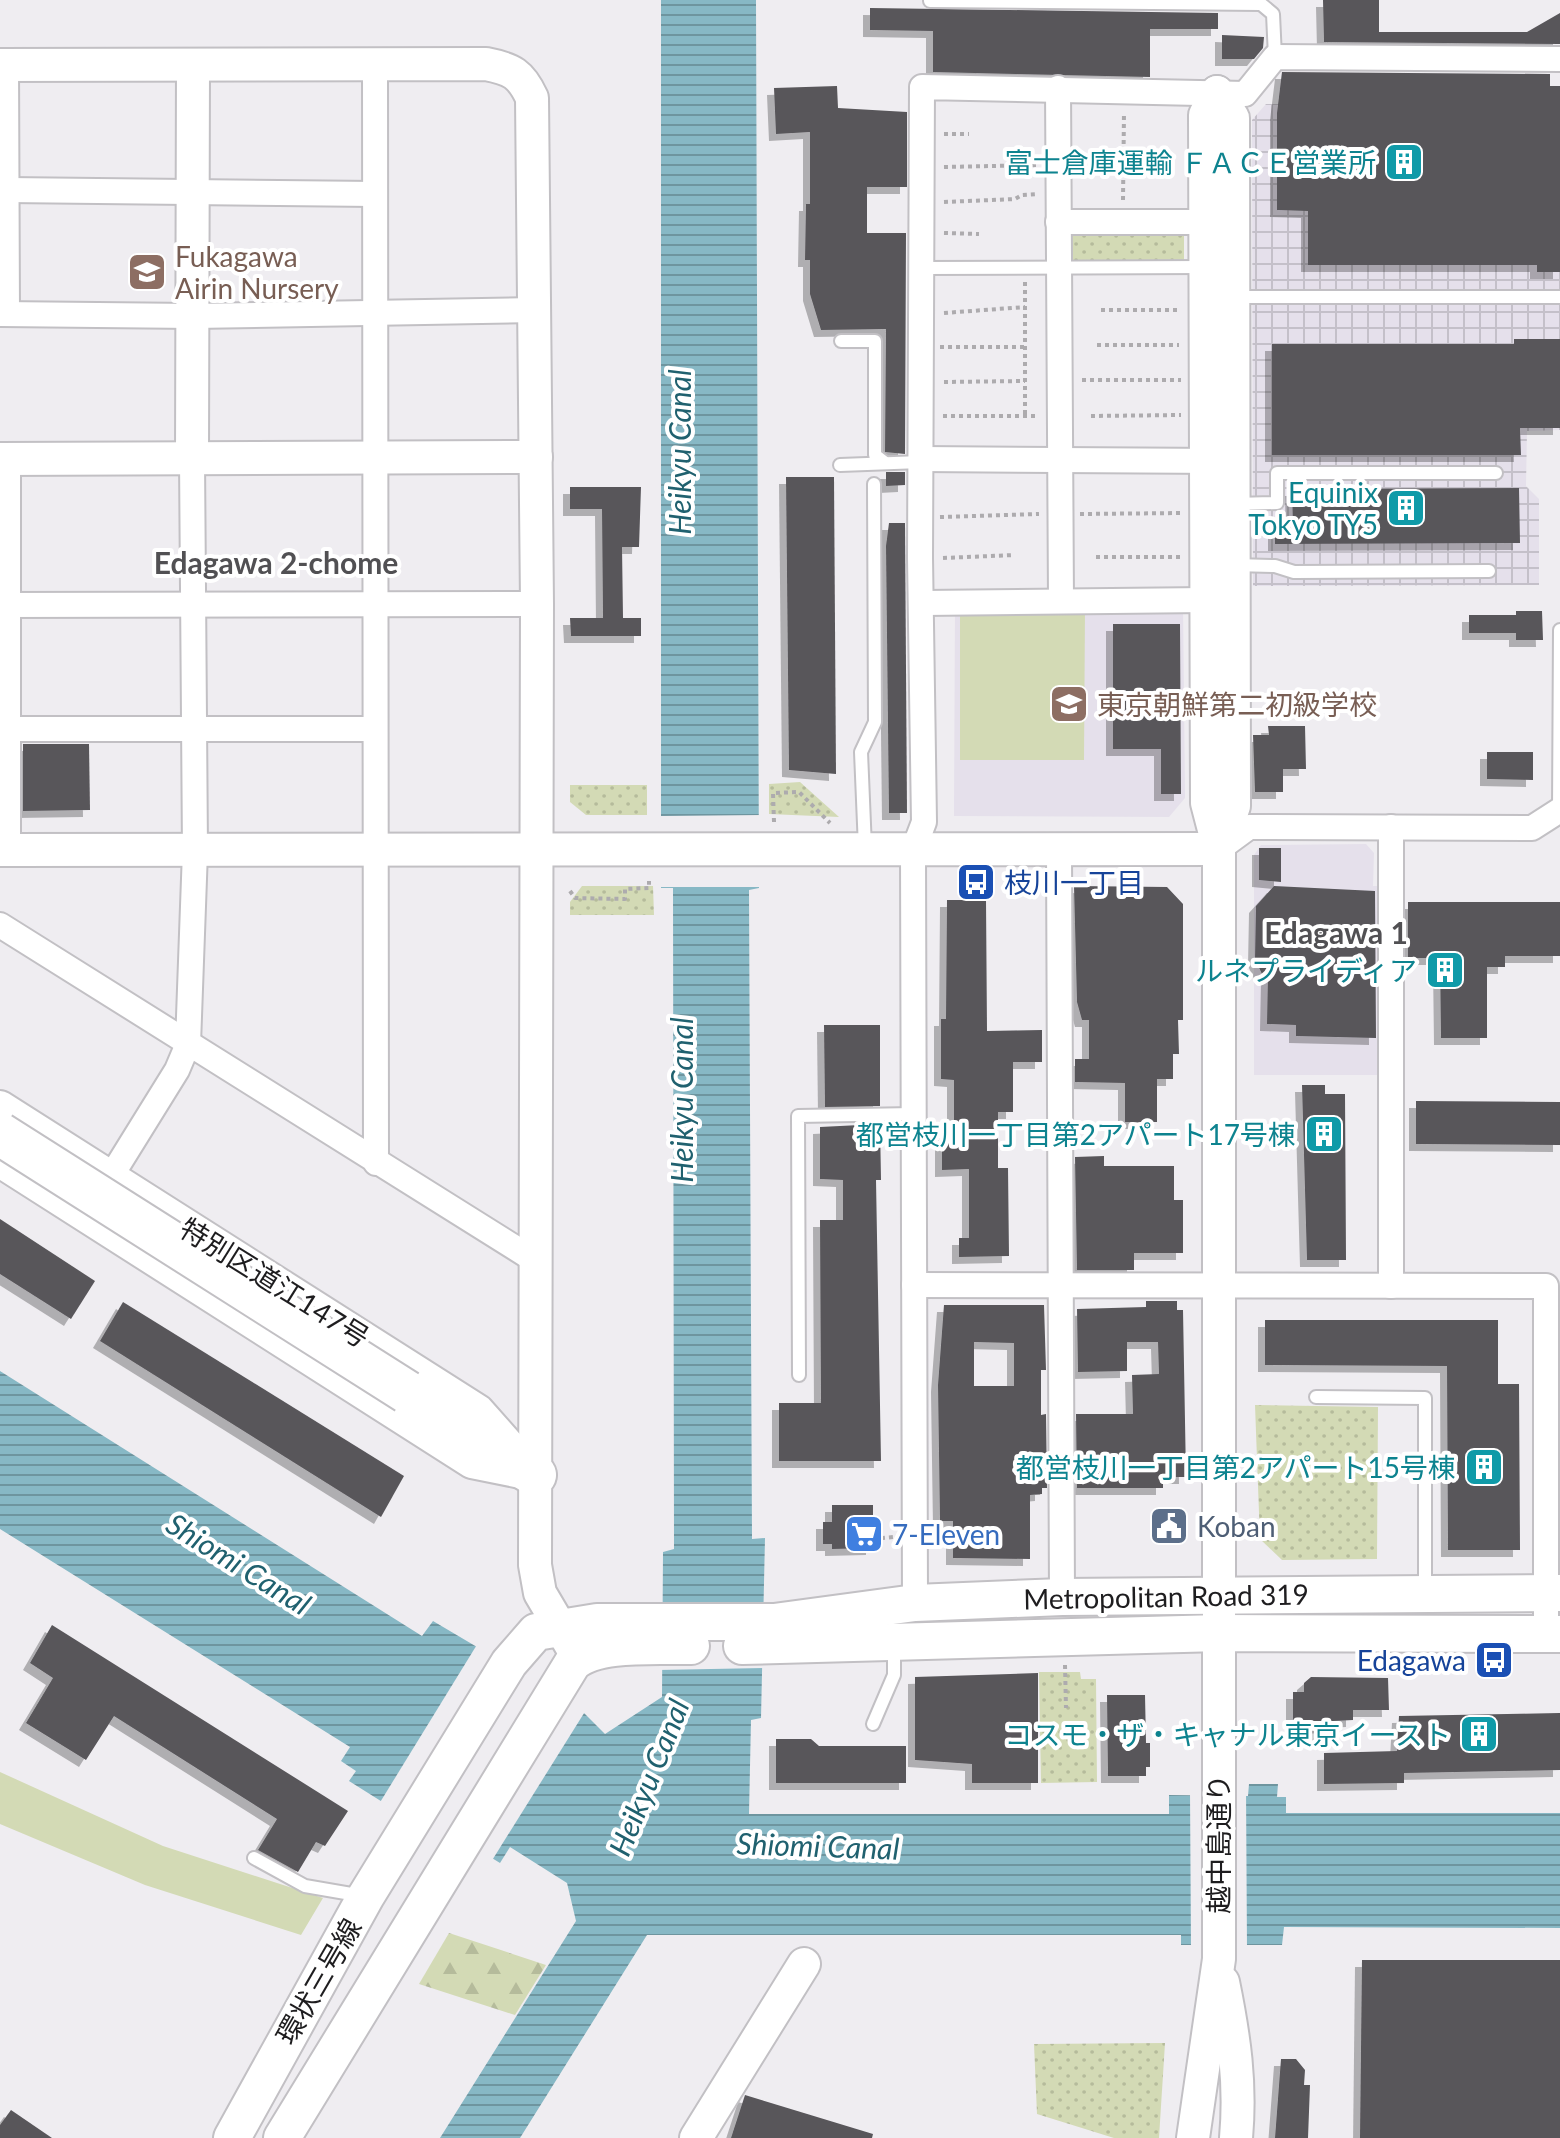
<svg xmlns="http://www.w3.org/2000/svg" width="1560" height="2138" font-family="Lato,'Noto Sans JP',sans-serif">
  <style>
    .built { fill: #e5e0eb }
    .industrial { fill: url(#industrial-grid) }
    .grass { fill: #d3dab5 }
    .forest { fill: url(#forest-firs) }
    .park { fill: url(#park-dots) }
    .water { fill: url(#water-rules) }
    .pier { fill: #efedf1 }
    .building { fill: #58565a; fill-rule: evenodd; filter: url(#shadow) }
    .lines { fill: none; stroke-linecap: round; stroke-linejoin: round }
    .lane-casing { stroke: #c2c0c4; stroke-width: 16 }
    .street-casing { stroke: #c2c0c4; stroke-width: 28 }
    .secondary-casing { stroke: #c2c0c4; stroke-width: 36 }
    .primary-casing { stroke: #c2c0c4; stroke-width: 40 }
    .highway-casing { stroke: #c2c0c4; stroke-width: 46 }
    .path { stroke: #adabae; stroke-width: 4; stroke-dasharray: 4 4; stroke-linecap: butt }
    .lane { stroke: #fff; stroke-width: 12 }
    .street { stroke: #fff; stroke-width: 24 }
    .secondary { stroke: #fff; stroke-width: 32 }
    .primary { stroke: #fff; stroke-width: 36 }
    .highway { stroke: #fff; stroke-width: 42 }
    .highway-bridge-casing { stroke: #c2c0c4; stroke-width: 46; stroke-linecap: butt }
    .highway-bridge { stroke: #fff; stroke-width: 42 }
    .labels { text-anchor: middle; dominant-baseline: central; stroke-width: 8; stroke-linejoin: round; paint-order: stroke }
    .culture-label { font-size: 28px; fill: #0d838f; stroke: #fff; text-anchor: end }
    .education-label { font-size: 28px; fill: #785e54; stroke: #fff; text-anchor: start }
    .transit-label { font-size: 28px; fill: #164399; stroke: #fff; text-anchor: start }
    .street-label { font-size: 28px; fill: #1e1d1f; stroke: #fff }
    .service-label { font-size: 28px; fill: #4e5e75; stroke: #fff; text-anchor: start }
    .shop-label { font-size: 28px; fill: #366cbe; stroke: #fff; text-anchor: start }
    .water-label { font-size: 30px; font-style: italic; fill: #20616f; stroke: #fff }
    .neighbourhood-label { font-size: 30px; font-weight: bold; fill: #515053; stroke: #fff }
  </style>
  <defs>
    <pattern id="industrial-grid" width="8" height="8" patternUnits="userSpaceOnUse" patternTransform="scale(2)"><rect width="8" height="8" fill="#e5e0eb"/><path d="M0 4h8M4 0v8" fill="none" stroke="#c4c0c9"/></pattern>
    <pattern id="forest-firs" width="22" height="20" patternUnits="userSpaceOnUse" patternTransform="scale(2)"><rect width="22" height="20" fill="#d3dab5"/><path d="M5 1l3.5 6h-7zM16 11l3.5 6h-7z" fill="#b5bb9b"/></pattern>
    <pattern id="park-dots" width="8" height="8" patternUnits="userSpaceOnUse" patternTransform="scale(2)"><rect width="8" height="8" fill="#d3dab5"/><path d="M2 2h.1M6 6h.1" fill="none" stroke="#b5bb9b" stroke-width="1.8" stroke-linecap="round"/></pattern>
    <pattern id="water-rules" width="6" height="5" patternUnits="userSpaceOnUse" patternTransform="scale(2)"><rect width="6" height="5" fill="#87b8c5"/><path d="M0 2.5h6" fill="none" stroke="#6e959f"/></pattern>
    <filter id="shadow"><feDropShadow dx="-7" dy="7" stdDeviation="0" flood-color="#0004"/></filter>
  </defs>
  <rect width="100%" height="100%" fill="#efedf1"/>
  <g class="built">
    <path d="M1183 606 1185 798 1169 817 954 816 955 609Z"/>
    <path d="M1366 844 1374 853 1373 886H1382L1381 1075H1254V855L1261 845Z"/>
  </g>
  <path class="industrial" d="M1266 104H1531L1560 123V430L1527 431 1526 486 1539 499V585L1253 586 1252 120Z"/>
  <g class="grass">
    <path d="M960 611H1085L1084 760H960Z"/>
    <path d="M0 1772 163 1846 323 1898 301 1935 145 1885 0 1824Z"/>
  </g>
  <path class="forest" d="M449 1933 546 1965 515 2015 419 1984Z"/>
  <g class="park">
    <path d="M1067 227 1184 228V263L1067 264Z"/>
    <path d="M800 782 839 817 769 814V784Z"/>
    <path d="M570 785H647V815H586L570 802Z"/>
    <path d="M582 886H653L654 915H570V902Z"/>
    <path d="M1255 1405 1378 1407 1377 1559 1282 1560 1260 1539Z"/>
    <path d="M1039 1672H1080L1081 1679H1096L1097 1782 1041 1783Z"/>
    <path d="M1165 2043 1159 2138H1114L1037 2114 1034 2044Z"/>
  </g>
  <path class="water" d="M661 0H756L759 888 749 890 752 1539 765 1538 761 1718 751 1720 749 1814H1169V1795L1248 1796 1249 1784H1278L1277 1797H1286V1813H1560V1928L1284 1927 1282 1945H1181V1935H647L520 2138H440L576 1921 567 1883 510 1847 500 1863 487 1855 481 1864 349 1781 356 1771 341 1761 350 1747 0 1529V1371L422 1636 433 1621 577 1706 605 1734 662 1697 663 1552 674 1549 673 888H661Z"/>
  <g class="pier">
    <path d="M763 815V887H657L659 816Z"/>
    <path d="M658 1605H767L766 1668 658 1670Z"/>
    <path d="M478 1643 586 1710 491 1862 481 1868 379 1804Z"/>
    <path d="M1246 1787 1247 1949H1191L1190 1792H1244Z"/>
  </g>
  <g class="building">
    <path d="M1323 0H1379V32H1527L1560 13V44L1324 42Z"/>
    <path d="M870 8 1218 13V29H1150V77L933 72V31L870 30Z"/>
    <path d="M1222 35 1264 37 1263 48 1254 59H1222Z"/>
    <path d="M1282 72 1550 74V86H1560V272H1537V265H1308V211L1277 210V113Z"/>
    <path d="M837 86 838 108 907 112V187H867V233H906L905 454 885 452 886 329 821 330 810 294V260H805L806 204H810V132L776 134 774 88Z"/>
    <path d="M1514 339H1560V428H1520L1521 455H1272V344H1514Z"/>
    <path d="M886 472H905V485L886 486Z"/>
    <path d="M786 477H834L836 774 789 770Z"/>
    <path d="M570 487H641L639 547H622L623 618H641V636H571L570 618H603L602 509H570Z"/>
    <path d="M1519 488 1520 543 1275 544V528H1293L1292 489Z"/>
    <path d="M889 523H905L907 813H889L886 546Z"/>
    <path d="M1516 611H1542L1543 640H1516V633H1469V615H1516Z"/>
    <path d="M1113 624H1180L1181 794H1161V749H1113Z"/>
    <path d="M1268 726H1305L1306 769H1283V792H1255L1253 735H1269Z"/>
    <path d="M23 744H89L90 810 23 811Z"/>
    <path d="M1487 752H1533V780L1487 779Z"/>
    <path d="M1259 848H1281V882L1259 880Z"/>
    <path d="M1074 886 1167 887 1183 904V1020H1178L1179 1054H1173V1079H1157V1122H1125V1083L1075 1082V1059H1089V1020H1082L1077 1002Z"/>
    <path d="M1274 886 1375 891 1376 1038 1296 1036V1025L1267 1024 1268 974H1262L1255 959 1256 906Z"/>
    <path d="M947 900H986L987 1031 1042 1030V1062H1013V1112H998V1168H1008L1009 1256 959 1257V1238H969V1169L942 1170V1127H954V1080L941 1079V1019H946Z"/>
    <path d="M1408 902H1560V956H1505V967H1487V1038H1441L1440 958H1408Z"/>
    <path d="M824 1025H880V1106L825 1107Z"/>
    <path d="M1302 1085H1325V1094H1345L1346 1260H1307Z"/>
    <path d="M1416 1101 1560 1102V1145L1416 1144Z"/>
    <path d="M880 1124 881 1180H876L881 1461H779V1403H821L820 1220H843V1180L820 1179V1127Z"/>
    <path d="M1104 1156V1166H1174V1200H1183V1253H1134V1270H1077L1075 1157Z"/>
    <path d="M0 1219 95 1281 71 1319 0 1274Z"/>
    <path d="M1146 1301H1177V1310H1183L1186 1477H1163V1488H1077L1076 1414H1133L1132 1375 1159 1374 1158 1342H1127V1371L1078 1372 1077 1309 1146 1307Z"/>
    <path d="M123 1302 404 1476 381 1517 100 1341Z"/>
    <path d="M944 1305H1044L1046 1370H1041V1415L1046 1414 1047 1488H1042V1494L1030 1495V1559L953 1558V1521H940L938 1385ZM974 1342 1014 1343V1386H974Z"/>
    <path d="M1265 1320H1498V1384H1519L1520 1550H1448L1447 1366 1265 1365Z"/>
    <path d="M832 1505H873V1548L832 1549V1544H823V1522H832Z"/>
    <path d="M52 1625 348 1811 325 1846 316 1842 298 1872 258 1850 277 1819 114 1716 86 1760 26 1723 53 1678 30 1663Z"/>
    <path d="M1038 1673V1783H972V1764L915 1760V1677Z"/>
    <path d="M1311 1677 1388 1678 1389 1710H1353V1720L1333 1721V1733L1293 1734V1692H1304V1683Z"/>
    <path d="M1107 1695H1145L1146 1743H1150V1767H1146V1776H1108Z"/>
    <path d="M1560 1713V1770L1404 1773V1783L1324 1784V1753L1397 1751 1399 1716Z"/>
    <path d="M776 1739H811L819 1746H906V1783H776Z"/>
    <path d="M1362 1960H1560V2138H1360Z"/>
    <path d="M1281 2059H1296L1305 2070 1304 2085H1310L1308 2138H1275Z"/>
    <path d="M745 2095 873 2134 872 2138H731Z"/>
    <path d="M11 2110 52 2138H0V2125Z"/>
  </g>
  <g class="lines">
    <defs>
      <g id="lane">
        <path d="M930 1 1261 4 1273 14 1275 57"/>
        <path d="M921 268 1206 267"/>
        <path d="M1235 297H1560"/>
        <path d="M841 341H875V455L884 462"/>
        <path d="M840 465 921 462"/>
        <path d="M1234 504 1277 503V473H1496"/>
        <path d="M1234 565 1275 566 1294 572 1489 571"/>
        <path d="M1559 810 1560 630"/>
        <path d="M865 848 861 752 875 722 874 484"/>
        <path d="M799 1375 798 1116 914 1114"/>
        <path d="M1316 1397 1425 1398V1590"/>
        <path d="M873 1724 894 1675V1646"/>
        <path d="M254 1858 305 1886 363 1896"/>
      </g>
      <g id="street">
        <path d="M6 65 7 314"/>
        <path d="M375 65 376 1163"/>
        <path d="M1058 88 1061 601"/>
        <path d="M7 190 375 194"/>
        <path d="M1058 222H1206"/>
        <path d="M0 314 194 316 535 310"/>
        <path d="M8 459V850"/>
        <path d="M921 459 1223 461"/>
        <path d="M923 603 1207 600"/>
        <path d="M0 605 537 604"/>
        <path d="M8 729H374"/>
        <path d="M1391 827V1286"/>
        <path d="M1219 849 1249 827 1532 828 1560 810"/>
        <path d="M1059 850 1062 1597"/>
        <path d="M0 925 536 1261"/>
        <path d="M110 1178 177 1070 188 1044 195 851 192 458"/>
        <path d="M914 1285 1546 1286V1634"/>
        <path d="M915 1603 913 851 924 822 920 558 922 87 1245 94 1275 57 1560 59"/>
      </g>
      <g id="secondary">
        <path d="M0 65 486 64C512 69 521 74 532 98L537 604 535 1565 540 1593 573 1649"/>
        <path d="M1217 92 1233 118 1234 806 1219 849"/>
        <path d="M192 458 193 65"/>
        <path d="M0 459 536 457"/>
        <path d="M0 850 1219 849"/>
        <path d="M0 1107 478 1411 509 1446"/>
        <path d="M0 1161 472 1462 521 1472"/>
        <path d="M1223 1982C1234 2036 1241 2083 1236 2138"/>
        <path d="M696 2138 804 1964"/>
        <path d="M1193 2138 1219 1959V849L1207 803 1205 115 1217 92"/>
      </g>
      <g id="primary">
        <path d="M742 1646 1220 1633 1560 1634"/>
        <path d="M232 2138 366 1896 509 1663 536 1632 597 1622H774L915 1603 1062 1597 1560 1593"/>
        <path d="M282 2138 572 1664C595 1641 659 1647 691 1646"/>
      </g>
      <path id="highway" d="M407 1392 535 1475"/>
    </defs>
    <use href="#lane" class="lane-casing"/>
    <use href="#street" class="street-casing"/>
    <use href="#secondary" class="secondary-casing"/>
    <use href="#primary" class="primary-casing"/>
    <use href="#highway" class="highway-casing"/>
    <g class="path">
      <path d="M944 134H969"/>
      <path d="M944 167 1039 165"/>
      <path d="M1123 200 1124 112"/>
      <path d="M944 202 1015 199 1022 195 1038 194"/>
      <path d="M944 233 979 234"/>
      <path d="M1025 282V416"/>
      <path d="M1101 310H1179"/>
      <path d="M944 313 1025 307"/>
      <path d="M1097 345H1179"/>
      <path d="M940 347H1025"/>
      <path d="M1082 380H1181"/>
      <path d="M944 382 1025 381"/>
      <path d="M943 416H1039"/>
      <path d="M1091 416 1181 415"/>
      <path d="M1080 514 1183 513"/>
      <path d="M940 517 1039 514"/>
      <path d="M1096 557H1181"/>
      <path d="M943 558 1014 555"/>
      <path d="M774 822 773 793 799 792 830 823"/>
      <path d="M570 891 575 898 625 899V889L649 888V881"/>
      <path d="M873 1539 894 1537"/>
      <path d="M1065 1665 1066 1708"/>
    </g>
    <use href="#lane" class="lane"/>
    <use href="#street" class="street"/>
    <use href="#secondary" class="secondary"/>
    <use href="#primary" class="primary"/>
    <use href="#highway" class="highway"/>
    <defs>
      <path id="highway-bridge" d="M0 1134 407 1392"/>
    </defs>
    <use href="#highway-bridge" class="highway-bridge-casing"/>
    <use href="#highway-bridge" class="highway-bridge"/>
  </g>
  <defs>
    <symbol id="building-square" viewBox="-11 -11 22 22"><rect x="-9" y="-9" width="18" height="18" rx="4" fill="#0f9aa8" stroke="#fff"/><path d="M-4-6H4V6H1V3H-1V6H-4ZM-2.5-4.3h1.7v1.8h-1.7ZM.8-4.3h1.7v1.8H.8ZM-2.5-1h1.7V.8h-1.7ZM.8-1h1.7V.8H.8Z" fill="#fff"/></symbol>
    <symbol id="school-square" viewBox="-11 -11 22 22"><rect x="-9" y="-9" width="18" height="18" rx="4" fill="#8d6e63" stroke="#fff"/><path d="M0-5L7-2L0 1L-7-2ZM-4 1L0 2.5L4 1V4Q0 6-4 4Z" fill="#fff"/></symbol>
    <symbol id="bus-square" viewBox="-11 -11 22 22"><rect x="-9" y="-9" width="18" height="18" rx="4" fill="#1a4fb4" stroke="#fff"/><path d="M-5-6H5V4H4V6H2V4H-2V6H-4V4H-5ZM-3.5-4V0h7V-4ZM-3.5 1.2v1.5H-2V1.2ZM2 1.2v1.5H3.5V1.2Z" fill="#fff"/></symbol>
    <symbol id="civic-square" viewBox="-11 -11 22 22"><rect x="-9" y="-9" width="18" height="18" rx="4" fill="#5c6f8a" stroke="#fff"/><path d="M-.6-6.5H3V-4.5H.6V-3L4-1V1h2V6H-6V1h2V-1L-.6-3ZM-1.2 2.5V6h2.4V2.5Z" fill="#fff"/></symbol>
    <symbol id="supermarket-square" viewBox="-11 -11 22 22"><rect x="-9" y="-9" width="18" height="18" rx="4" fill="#3f7fe0" stroke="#fff"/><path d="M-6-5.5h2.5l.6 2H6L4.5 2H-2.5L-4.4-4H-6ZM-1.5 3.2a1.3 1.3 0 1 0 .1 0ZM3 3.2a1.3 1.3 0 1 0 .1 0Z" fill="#fff"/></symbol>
  </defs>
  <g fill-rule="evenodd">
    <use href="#building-square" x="1382" y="140" width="44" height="44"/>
    <use href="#school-square" x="125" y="250" width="44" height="44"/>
    <use href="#building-square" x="1384" y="486" width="44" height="44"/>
    <use href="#school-square" x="1047" y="682" width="44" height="44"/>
    <use href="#bus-square" x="954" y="860" width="44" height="44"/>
    <use href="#building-square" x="1423" y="948" width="44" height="44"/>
    <use href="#building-square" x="1302" y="1112" width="44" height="44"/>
    <use href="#building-square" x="1462" y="1445" width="44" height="44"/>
    <use href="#civic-square" x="1147" y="1504" width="44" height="44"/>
    <use href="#supermarket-square" x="842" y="1512" width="44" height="44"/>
    <use href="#bus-square" x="1472" y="1638" width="44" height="44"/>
    <use href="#building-square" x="1457" y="1712" width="44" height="44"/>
  </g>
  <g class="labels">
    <g class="culture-label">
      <text x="1376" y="162">富士倉庫運輸 ＦＡＣＥ営業所</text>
      <text x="1378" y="492">Equinix<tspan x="1378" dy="32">Tokyo TY5</tspan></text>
      <text x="1417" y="970">ルネプライディア</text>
      <text x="1296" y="1134">都営枝川一丁目第2アパート17号棟</text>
      <text x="1456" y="1467">都営枝川一丁目第2アパート15号棟</text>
      <text x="1451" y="1734">コスモ・ザ・キャナル東京イースト</text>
    </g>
    <g class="education-label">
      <text x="175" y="256">Fukagawa<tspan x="175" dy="32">Airin Nursery</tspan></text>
      <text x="1097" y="704">東京朝鮮第二初級学校</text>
    </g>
    <g class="transit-label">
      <text x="1004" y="882">枝川一丁目</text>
      <text x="1466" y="1660" text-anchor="end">Edagawa</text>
    </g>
    <g class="street-label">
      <text transform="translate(275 1282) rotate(32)">特別区道江147号</text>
      <text transform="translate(1166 1596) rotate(-1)">Metropolitan Road 319</text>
      <text transform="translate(1218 1844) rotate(-90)">越中島通り</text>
      <text transform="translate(318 1981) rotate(-60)">環状三号線</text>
    </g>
    <g class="service-label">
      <text x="1197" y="1526">Koban</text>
    </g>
    <g class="shop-label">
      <text x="892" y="1534">7-Eleven</text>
    </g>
    <g class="water-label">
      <text transform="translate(679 452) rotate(-90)">Heikyu Canal</text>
      <text transform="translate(681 1100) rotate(-90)">Heikyu Canal</text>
      <text transform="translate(239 1563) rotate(32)">Shiomi Canal</text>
      <text transform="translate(648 1777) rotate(-68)">Heikyu Canal</text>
      <text transform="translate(818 1845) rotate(2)">Shiomi Canal</text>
    </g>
    <g class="neighbourhood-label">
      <text x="276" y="562">Edagawa 2-chome</text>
      <text x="1336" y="932">Edagawa 1</text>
    </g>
  </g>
</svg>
